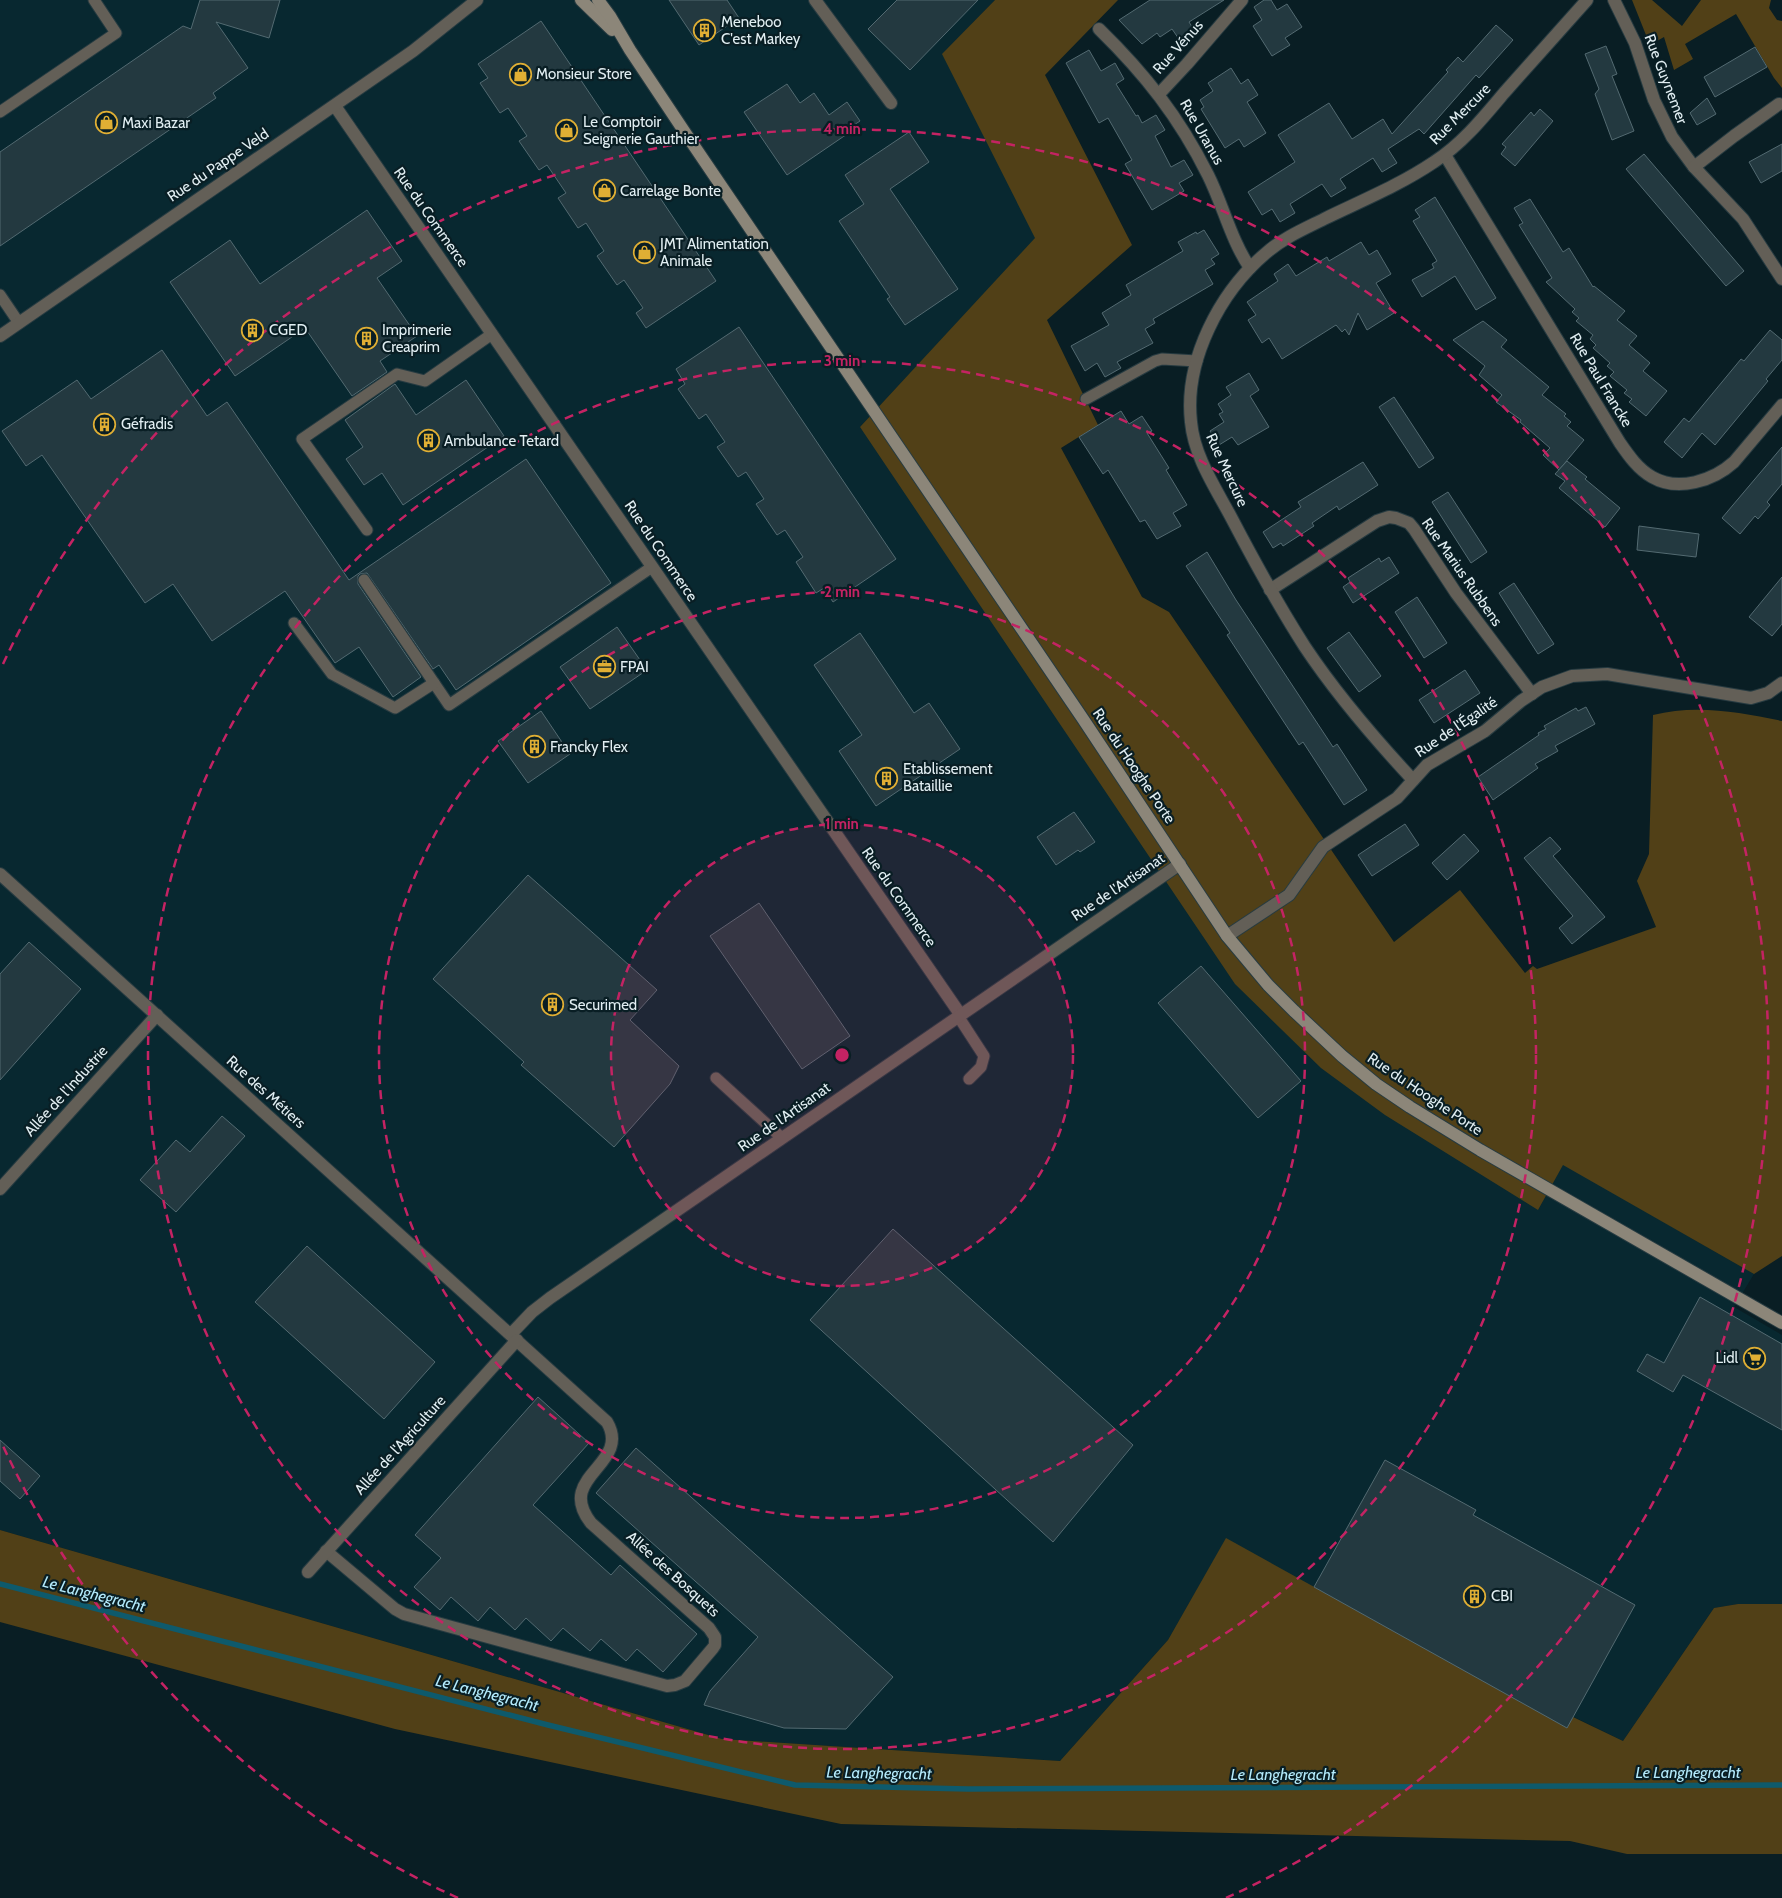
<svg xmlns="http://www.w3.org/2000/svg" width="1782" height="1898" font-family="Cabin,sans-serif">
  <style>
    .built { fill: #082830 }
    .green { fill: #514017 }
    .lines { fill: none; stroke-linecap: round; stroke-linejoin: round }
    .stream { stroke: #0e5a6c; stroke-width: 5.5 }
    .building { fill: #233940; stroke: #536a71 }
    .lane-casing { stroke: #273b41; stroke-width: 13 }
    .street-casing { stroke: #273b41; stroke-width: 14 }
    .secondary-casing { stroke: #273b41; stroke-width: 14 }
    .lane { stroke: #635f57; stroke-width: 11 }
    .street { stroke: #635f57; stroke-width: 12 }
    .secondary { stroke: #8c8679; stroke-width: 12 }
    .ring { fill: none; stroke: #c42363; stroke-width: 2.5; stroke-dasharray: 9 6 }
    .labels { text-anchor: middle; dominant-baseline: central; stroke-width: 4.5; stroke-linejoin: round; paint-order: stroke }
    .poi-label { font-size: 15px; fill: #e1eef2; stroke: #091e24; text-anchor: start }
    .street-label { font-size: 15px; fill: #e1eef2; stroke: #091e24 }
    .water-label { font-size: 16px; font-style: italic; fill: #b4ebfc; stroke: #091e24 }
    .centre { fill: #c42363; stroke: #091e24; stroke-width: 2.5 }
    .ring-label { font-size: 15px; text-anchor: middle; font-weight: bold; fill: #c42363; stroke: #091e24; stroke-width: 4.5; stroke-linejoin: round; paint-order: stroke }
  </style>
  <rect width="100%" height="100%" fill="#091e24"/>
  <path class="built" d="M0 0H995L943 54 1036 238 860 427 1538 1210 1563 1164 1754 1274 1734 1307 1782 1335V1604H1738L1714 1608 1623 1741 1574 1717 1567 1728 1226 1539 1168 1640 1060 1761 722 1739 0 1530Z"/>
  <g class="green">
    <path d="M995 0H1118L1045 75 1132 245 1047 320 1098 425 1061 448 1142 597 1169 612 1394 942 1460 890 1525 973 1533 966 1537 969 1656 927 1637 881 1649 854 1653 715C1695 704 1740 712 1782 721V1256L1754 1274 1563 1165 1538 1210 1385 1115 1321 1068 1235 984 860 427 1035 238 942 54Z"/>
    <path d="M1632 0H1652L1682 26 1701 0H1771L1769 8 1777 20 1782 21V88L1774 78 1736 14 1685 44 1693 59 1674 70 1664 37 1650 45Z"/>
    <path d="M0 1530 722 1739 1060 1761 1168 1640 1226 1538 1567 1727 1573 1717 1623 1741 1714 1608 1738 1604H1782V1854H1627L1570 1841 841 1824 395 1729 0 1622Z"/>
  </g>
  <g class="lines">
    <path class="stream" d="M0 1584 548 1725 795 1785 968 1789 1782 1785"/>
  </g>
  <g class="building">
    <path d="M200 0H280L269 38 216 22 248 68 213 93 216 98 0 246V152L183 26 191 29Z"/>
    <path d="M669 0H727L739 18 699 45Z"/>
    <path d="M897 0H978L910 70 868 29Z"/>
    <path d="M1150 0H1224L1189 22 1196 33 1181 42 1172 29 1160 37 1157 33 1142 44 1119 20Z"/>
    <path d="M1264 0H1271L1277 10 1287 4 1302 27 1285 38 1290 45 1272 56 1253 26 1262 20 1254 7Z"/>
    <path d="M541 21 716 281 646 328 636 313 643 308 624 280 617 285 597 256 604 251 586 223 578 228 558 198 566 193 547 165 539 170 519 141 527 136 508 108 500 113 480 83 488 78 478 64Z"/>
    <path d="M1496 25 1513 40 1479 78 1476 75 1424 134 1419 129 1388 149 1397 163 1382 172 1373 158 1340 179 1346 188 1331 197 1322 184 1290 204 1295 213 1280 222 1272 209 1262 215 1248 192 1295 162 1278 135 1329 103 1352 139 1383 119 1392 134 1448 72 1446 70 1458 57 1463 62Z"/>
    <path d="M1606 46 1617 74 1612 76 1634 131 1612 140 1595 94 1599 89 1585 54Z"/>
    <path d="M1755 47 1767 67 1715 97 1704 77Z"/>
    <path d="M1089 50 1101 71 1115 63 1124 79 1116 84 1136 116 1138 115 1142 123 1156 115 1165 130 1155 136 1171 167 1184 160 1193 175 1179 183 1184 191 1152 210 1125 164 1132 160 1108 118 1099 123 1066 63Z"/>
    <path d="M1231 68 1241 84 1248 79 1258 95 1247 102 1266 133 1244 147 1239 139 1225 148 1201 109 1204 107 1200 100 1213 91 1208 83Z"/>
    <path d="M787 84 800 103 814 93 829 115 847 102 860 121 851 127 853 130 787 175 744 112Z"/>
    <path d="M1707 98 1716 114 1697 125 1690 113Z"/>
    <path d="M1540 109 1553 121 1515 166 1501 154 1506 147 1502 144 1531 112 1534 116Z"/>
    <path d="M909 132 929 162 890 189 958 289 905 325 887 299 890 297 839 221 864 204 845 175Z"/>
    <path d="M1782 144V171L1761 183 1749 162Z"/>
    <path d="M1644 154 1744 271 1726 286 1626 169Z"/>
    <path d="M1435 197 1496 298 1476 310 1455 276 1422 297 1412 280 1434 268 1432 264 1437 261 1413 221 1420 217 1415 210Z"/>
    <path d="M1530 199 1563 252 1569 248 1593 287 1594 286 1625 311 1617 320 1637 336 1629 345 1650 363 1643 371 1667 391 1646 416 1629 402 1632 399 1624 393 1627 390 1610 376 1614 372 1607 366 1610 363 1593 348 1596 345 1590 339 1593 335 1576 321 1579 318 1572 312 1575 309 1546 282 1552 278 1519 225 1523 223 1514 208Z"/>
    <path d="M367 210 402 261 377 278 417 336 380 361 387 372 352 396 305 328 235 376 170 282 230 240 260 284Z"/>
    <path d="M1204 230 1219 254 1211 259 1215 264 1205 270 1213 284 1153 319 1155 323 1145 329 1153 343 1117 362 1121 368 1105 377 1097 363 1085 371 1071 346 1109 325 1102 313 1131 295 1126 285 1183 251 1178 242 1196 232 1197 234Z"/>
    <path d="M1361 242 1369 255 1377 250 1391 274 1376 283 1394 313 1367 330 1358 313 1349 335 1345 329 1342 332 1336 325 1282 359 1269 338 1262 343 1248 320 1256 315 1247 302 1278 281 1274 274 1288 264 1296 276 1327 257 1329 261Z"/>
    <path d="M1483 321 1507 340 1501 347 1549 387 1542 395 1566 414 1564 416 1571 422 1567 426 1584 440 1559 470 1543 455 1550 448 1520 422 1521 420 1496 402 1502 395 1479 375 1485 366 1453 340Z"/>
    <path d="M739 327 896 559 833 602 824 588 816 593 796 562 803 557 785 530 777 535 756 504 764 499 746 472 738 477 717 447 725 442 706 414 699 419 678 389 685 384 676 369Z"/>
    <path d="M1770 330 1782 340V360L1766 379 1768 381 1715 445 1702 433 1682 458 1664 442 1684 418 1689 422 1741 359 1744 361Z"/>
    <path d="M162 350 207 416 227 402 349 580 526 459 611 583 456 690 439 665 433 669 367 573 360 574 358 576V584L421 677 393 697 359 647 335 663 285 591 212 641 173 584 145 603 42 455 26 466 2 431 77 380 91 399Z"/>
    <path d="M1249 373 1259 390 1250 396 1269 427 1238 445 1232 437 1219 445 1210 431 1224 422 1219 414 1223 412 1218 404 1231 395 1226 387Z"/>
    <path d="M466 380 504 436 403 505 382 473 364 485 346 459 363 447 345 420 395 384 416 415Z"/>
    <path d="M1394 397 1434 458 1419 468 1379 407Z"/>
    <path d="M1121 411 1129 424 1142 416 1152 431 1147 433 1169 468 1166 470 1187 505 1173 513 1181 526 1157 539 1145 520 1140 522 1108 470 1103 474 1079 437Z"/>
    <path d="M1782 447V484L1767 502 1770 505 1758 519 1755 516 1740 534 1722 518Z"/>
    <path d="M1567 461 1587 477 1585 479 1620 508 1605 527 1559 488 1565 481 1555 474Z"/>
    <path d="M1363 462 1378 485 1339 510 1337 506 1312 523 1314 526 1283 546 1281 543 1273 548 1263 532 1301 507 1298 502Z"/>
    <path d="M1448 492 1487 552 1471 563 1432 502Z"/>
    <path d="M1639 526 1699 534 1696 557 1637 550Z"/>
    <path d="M1207 552 1236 600 1333 747 1337 744 1367 790 1344 805 1303 742 1299 745 1257 681 1227 635 1230 633 1186 566Z"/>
    <path d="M1389 557 1399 573 1353 603 1343 587 1350 582 1348 578 1379 558 1381 562Z"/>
    <path d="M1782 577V624L1772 636 1749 617Z"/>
    <path d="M1514 583 1554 644 1538 654 1499 593Z"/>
    <path d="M1417 597 1447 643 1424 658 1395 612Z"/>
    <path d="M617 627 647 670 590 709 560 667Z"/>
    <path d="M1349 632 1381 676 1359 692 1327 648Z"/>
    <path d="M860 633 914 713 929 703 960 749 876 806 839 751 862 735 814 665Z"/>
    <path d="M1465 670 1480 693 1434 723 1419 700Z"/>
    <path d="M1586 707 1595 724 1555 746 1558 751 1535 764 1538 768 1493 800 1478 777 1539 735 1538 733 1546 729 1544 726 1576 708 1578 711Z"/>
    <path d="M541 711 570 754 528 783 498 741Z"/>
    <path d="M1074 812 1095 842 1080 852 1078 850 1056 865 1037 837Z"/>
    <path d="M1405 824 1419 845 1372 876 1358 855Z"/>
    <path d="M1464 834 1479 851 1447 880 1432 863Z"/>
    <path d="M1550 837 1561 849 1553 856 1605 917 1572 944 1559 928 1573 916 1524 858Z"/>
    <path d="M528 875 657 990 630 1020 679 1066 670 1084 614 1147 521 1065 524 1062 433 979Z"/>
    <path d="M759 903 850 1036 802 1069 710 936Z"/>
    <path d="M29 942 81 989 0 1080V974Z"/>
    <path d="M1201 966 1301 1081 1258 1118 1158 1003Z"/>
    <path d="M222 1116 245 1136 176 1212 140 1180 176 1140 190 1152Z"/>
    <path d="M893 1229 1133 1445 1053 1542 810 1320Z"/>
    <path d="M307 1246 435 1362 384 1419 255 1302Z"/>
    <path d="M1700 1297 1782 1344V1430L1683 1375 1673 1392 1637 1371 1647 1354 1664 1363Z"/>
    <path d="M538 1397 589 1443 533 1505 611 1575 620 1565 697 1634 663 1672 637 1649 626 1661 601 1639 590 1651 563 1628 551 1641 526 1618 515 1630 490 1607 478 1621 451 1597 440 1610 414 1587 441 1558 415 1535Z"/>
    <path d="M0 1440 40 1476 20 1499 0 1481Z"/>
    <path d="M636 1448 893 1677 846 1729 784 1728 704 1705 710 1691 758 1637 596 1493Z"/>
    <path d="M1385 1460 1476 1510 1473 1515 1635 1605 1567 1728 1314 1587Z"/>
  </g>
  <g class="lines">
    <defs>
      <g id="lane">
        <path d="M0 112 116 33 94 0"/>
        <path d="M0 295 19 323"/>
        <path d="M1086 399 1155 361 1162 359 1197 361"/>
        <path d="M367 530 302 439 397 374 425 381 492 334"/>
        <path d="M364 580 449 705 652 567"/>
        <path d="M294 623 332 674 395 708 434 683"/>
        <path d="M958 1016 984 1056 981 1067 969 1079"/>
        <path d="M716 1078 782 1138"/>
      </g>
      <g id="street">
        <path d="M815 0 891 103"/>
        <path d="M1614 0 1635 43 1654 100 1672 137 1694 167 1743 219 1782 279"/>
        <path d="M1099 29C1145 74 1179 117 1208 175 1223 205 1231 240 1250 268"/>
        <path d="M1159 94 1187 64 1242 0"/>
        <path d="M335 106 960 1014"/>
        <path d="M1445 155 1620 443C1629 456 1638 469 1652 477 1678 492 1713 481 1734 462L1782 405"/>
        <path d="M1694 167 1734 136 1779 104"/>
        <path d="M0 336 413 51 477 0"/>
        <path d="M1270 590 1377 521 1389 517 1396 518 1409 523 1414 529 1456 593 1532 694"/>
        <path d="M1413 780C1374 738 1337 695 1305 647 1278 605 1254 561 1231 517 1215 487 1194 456 1191 422 1184 360 1220 292 1266 253 1283 238 1304 229 1324 219 1361 201 1400 185 1434 162 1462 144 1483 118 1504 93 1532 62 1559 31 1587 0"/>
        <path d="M0 874 607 1422C632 1465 554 1476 591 1523L709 1628 715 1637V1645L713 1648 685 1681 675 1685 667 1686 404 1614 395 1609 326 1551"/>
        <path d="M1227 936 1289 895 1323 847 1397 798 1427 765 1485 731 1521 701 1542 687 1572 676 1607 674 1751 698 1768 693 1782 683"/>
        <path d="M0 1189 157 1015"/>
        <path d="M511 1334 532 1312 550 1298 1180 864"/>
        <path d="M308 1572 517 1340"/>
      </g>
      <g id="secondary">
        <path d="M581 0 612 30"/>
        <path d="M598 0 610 16 630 50 686 134 1083 719 1227 936 1268 985 1294 1011 1342 1056 1376 1084 1410 1107 1480 1150 1782 1323"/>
      </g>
    </defs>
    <use href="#lane" class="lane-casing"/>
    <use href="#street" class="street-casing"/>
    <use href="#secondary" class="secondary-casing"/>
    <use href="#lane" class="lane"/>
    <use href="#street" class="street"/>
    <use href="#secondary" class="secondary"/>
  </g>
  <circle cx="842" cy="1055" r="231" fill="#c42363" fill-opacity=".12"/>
  <g class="ring">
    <circle cx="842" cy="1055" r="231"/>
    <circle cx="842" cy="1055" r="463"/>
    <circle cx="842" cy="1055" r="694"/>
    <path d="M458 1898A926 926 0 0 1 3 1446M3 664A926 926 0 1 1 1226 1898"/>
  </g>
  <defs>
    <symbol id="building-ring" viewBox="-11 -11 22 22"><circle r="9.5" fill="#091e24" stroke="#e0af34" stroke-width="1.5"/><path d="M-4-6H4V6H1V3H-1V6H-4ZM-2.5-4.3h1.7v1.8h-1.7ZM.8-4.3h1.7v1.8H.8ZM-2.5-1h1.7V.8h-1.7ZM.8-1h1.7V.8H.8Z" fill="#e0af34"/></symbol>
    <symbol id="shop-ring" viewBox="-11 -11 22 22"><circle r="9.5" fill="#091e24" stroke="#e0af34" stroke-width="1.5"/><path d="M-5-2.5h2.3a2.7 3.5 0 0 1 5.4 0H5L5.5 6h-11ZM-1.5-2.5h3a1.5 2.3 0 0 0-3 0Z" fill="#e0af34"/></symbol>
    <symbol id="office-ring" viewBox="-11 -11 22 22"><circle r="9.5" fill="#091e24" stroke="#e0af34" stroke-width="1.5"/><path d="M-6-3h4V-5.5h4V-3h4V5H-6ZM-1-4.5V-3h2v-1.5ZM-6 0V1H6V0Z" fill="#e0af34"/></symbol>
    <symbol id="supermarket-ring" viewBox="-11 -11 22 22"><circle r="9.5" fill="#091e24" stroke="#e0af34" stroke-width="1.5"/><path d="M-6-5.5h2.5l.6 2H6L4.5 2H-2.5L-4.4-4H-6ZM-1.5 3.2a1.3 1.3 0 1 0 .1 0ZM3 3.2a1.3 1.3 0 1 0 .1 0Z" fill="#e0af34"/></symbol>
  </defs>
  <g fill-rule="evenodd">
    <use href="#building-ring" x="692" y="18" width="25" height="25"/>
    <use href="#shop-ring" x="508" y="62" width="25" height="25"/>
    <use href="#shop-ring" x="94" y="110" width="25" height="25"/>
    <use href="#shop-ring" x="554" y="118" width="25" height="25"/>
    <use href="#shop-ring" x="592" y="178" width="25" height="25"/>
    <use href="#shop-ring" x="632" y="240" width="25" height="25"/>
    <use href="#building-ring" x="240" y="318" width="25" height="25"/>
    <use href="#building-ring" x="354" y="326" width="25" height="25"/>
    <use href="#building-ring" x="92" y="412" width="25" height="25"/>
    <use href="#building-ring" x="416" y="428" width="25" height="25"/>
    <use href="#office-ring" x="592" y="654" width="25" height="25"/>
    <use href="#building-ring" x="522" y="734" width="25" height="25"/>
    <use href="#building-ring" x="874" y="766" width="25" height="25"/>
    <use href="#building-ring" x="540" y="992" width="25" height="25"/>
    <use href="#supermarket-ring" x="1742" y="1346" width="25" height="25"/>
    <use href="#building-ring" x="1462" y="1584" width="25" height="25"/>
  </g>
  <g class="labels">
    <g class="poi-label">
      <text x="721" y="22">Meneboo<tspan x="721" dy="17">C'est Markey</tspan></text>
      <text x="536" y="74">Monsieur Store</text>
      <text x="583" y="122">Le Comptoir<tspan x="583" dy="17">Seignerie Gauthier</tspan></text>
      <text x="122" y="123">Maxi Bazar</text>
      <text x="620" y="191">Carrelage Bonte</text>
      <text x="660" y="244">JMT Alimentation<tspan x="660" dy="17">Animale</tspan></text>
      <text x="269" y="330">CGED</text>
      <text x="382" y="330">Imprimerie<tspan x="382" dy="17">Creaprim</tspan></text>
      <text x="121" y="424">Géfradis</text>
      <text x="444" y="441">Ambulance Tetard</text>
      <text x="620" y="667">FPAI</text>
      <text x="550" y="747">Francky Flex</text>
      <text x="903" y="769">Etablissement<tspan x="903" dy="17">Bataillie</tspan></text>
      <text x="569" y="1005">Securimed</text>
      <text x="1738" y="1358" text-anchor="end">Lidl</text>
      <text x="1491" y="1596">CBI</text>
    </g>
    <g class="street-label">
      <text transform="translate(1178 47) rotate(-48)">Rue Vénus</text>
      <text transform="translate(1666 79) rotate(69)">Rue Guynemer</text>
      <text transform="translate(1460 114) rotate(-45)">Rue Mercure</text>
      <text transform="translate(1202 132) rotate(60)">Rue Uranus</text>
      <text transform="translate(218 165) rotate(-34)">Rue du Pappe Veld</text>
      <text transform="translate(431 217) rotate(55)">Rue du Commerce</text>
      <text transform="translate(1601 380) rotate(59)">Rue Paul Francke</text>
      <text transform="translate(1227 470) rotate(65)">Rue Mercure</text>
      <text transform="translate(661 551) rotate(56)">Rue du Commerce</text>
      <text transform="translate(1462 572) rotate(55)">Rue Marius Rubbens</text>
      <text transform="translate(1456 727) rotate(-34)">Rue de l'Égalité</text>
      <text transform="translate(1134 766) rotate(56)">Rue du Hooghe Porte</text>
      <text transform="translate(1118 887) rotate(-34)">Rue de l'Artisanat</text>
      <text transform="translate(899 897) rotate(55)">Rue du Commerce</text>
      <text transform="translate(66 1091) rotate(-48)">Allée de l’Industrie</text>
      <text transform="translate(266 1092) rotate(42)">Rue des Métiers</text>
      <text transform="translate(1425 1094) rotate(34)">Rue du Hooghe Porte</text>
      <text transform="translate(784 1117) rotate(-35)">Rue de l'Artisanat</text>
      <text transform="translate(400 1445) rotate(-48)">Allée de l'Agriculture</text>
      <text transform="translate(673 1574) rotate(42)">Allée des Bosquets</text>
    </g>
    <g class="water-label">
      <text transform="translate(94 1594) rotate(14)">Le Langhegracht</text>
      <text transform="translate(487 1693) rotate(14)">Le Langhegracht</text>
      <text x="1688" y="1772">Le Langhegracht</text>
      <text transform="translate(879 1773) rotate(1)">Le Langhegracht</text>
      <text x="1283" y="1774">Le Langhegracht</text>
    </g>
  </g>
  <circle cx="842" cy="1055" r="8" class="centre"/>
  <g class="ring-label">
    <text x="842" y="134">4 min</text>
    <text x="842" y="366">3 min</text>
    <text x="842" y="597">2 min</text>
    <text x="842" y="829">1 min</text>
  </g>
</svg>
